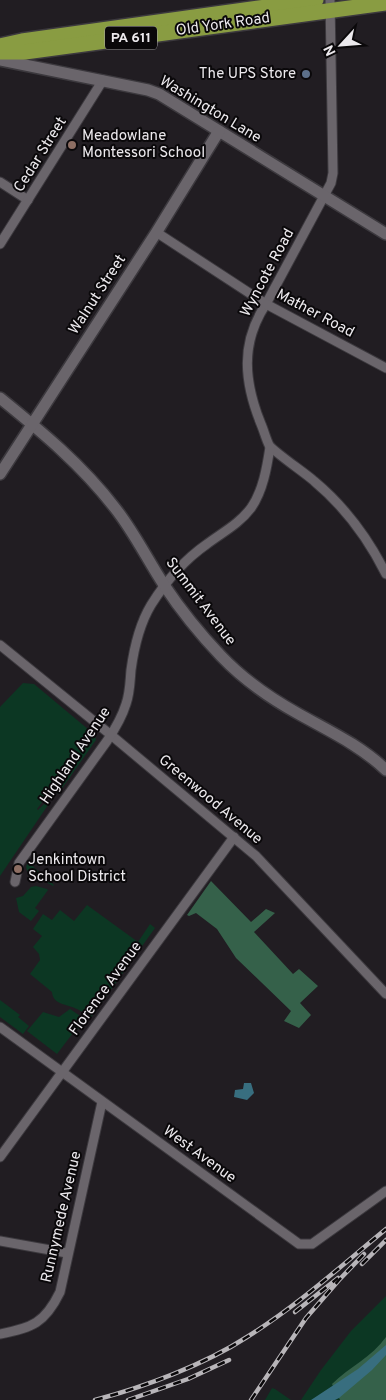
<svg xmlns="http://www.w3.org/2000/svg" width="386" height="1400" font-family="Overpass,sans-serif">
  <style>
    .green { fill: #0c3723 }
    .forest { fill: #35614a }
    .water { fill: #386e7f }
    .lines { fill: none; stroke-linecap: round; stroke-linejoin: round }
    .minor-casing { stroke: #3c393e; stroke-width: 11 }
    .tertiary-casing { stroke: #3c393e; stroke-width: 14 }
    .trunk-casing { stroke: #3c393e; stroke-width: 18 }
    .minor { stroke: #6a656b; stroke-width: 9 }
    .tertiary { stroke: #6a656b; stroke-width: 11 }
    .trunk { stroke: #899c42; stroke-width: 15 }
    .rail-casing { stroke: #b8b5b9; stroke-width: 4.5 }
    .rail { stroke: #0a080a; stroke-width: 2.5; stroke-dasharray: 8; stroke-linecap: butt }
    .service-dot { fill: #5c6f8a; stroke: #0a080a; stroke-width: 2 }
    .education-dot { fill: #8d6e63; stroke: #0a080a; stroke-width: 2 }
    .labels { text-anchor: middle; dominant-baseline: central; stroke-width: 4; stroke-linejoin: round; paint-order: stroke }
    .shield { fill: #0a080a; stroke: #a8a6a9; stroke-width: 1 }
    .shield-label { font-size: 14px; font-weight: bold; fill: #ece9ed }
    .street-label { font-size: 15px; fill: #ece9ed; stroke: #0a080a }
    .poi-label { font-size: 15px; fill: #ece9ed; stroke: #0a080a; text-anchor: start }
  </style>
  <rect width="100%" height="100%" fill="#211d22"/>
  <g class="green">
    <path d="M23 683 34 684 95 735 96 740 58 794 52 789 37 809 38 810 44 804 48 805 0 876V707Z"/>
    <path d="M28 862 54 885 53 886 41 879H30L26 867Z"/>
    <path d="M36 886 47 889 48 890 35 908 39 911 31 921 19 912 16 898 23 896 31 887Z"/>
    <path d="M87 905 138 942 150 924 155 928 90 1019C86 1015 82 1011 77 1009 67 1004 53 1005 52 992L30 974 40 960 39 954 33 947 42 936 33 929 43 914 52 920 60 910 74 921Z"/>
    <path d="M0 1000 20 1015 18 1017 29 1026 23 1034 0 1017Z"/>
    <path d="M70 1009 86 1020 80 1029H76L57 1054 27 1031 43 1012 59 1017Z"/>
    <path d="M386 1296V1400H301L321 1370 351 1331Z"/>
    <path d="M272 1388 275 1389 291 1400H265Z"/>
  </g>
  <g class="forest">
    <path d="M211 881 251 922 266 909 275 913 254 932 293 974 299 969 318 986 300 1003 311 1015 299 1028 284 1021 291 1011 236 958 217 929 196 913 189 916 187 915Z"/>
    <path d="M386 1337V1400H340L332 1384C349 1367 372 1357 386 1337Z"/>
  </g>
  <g class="water">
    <path d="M244 1083H251L254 1093 247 1100 234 1097 235 1090 243 1089Z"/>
    <path d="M386 1345V1355L372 1370 339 1398 335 1400H311L358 1369Z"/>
  </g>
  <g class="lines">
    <defs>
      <g id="minor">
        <path d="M330 0 333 173 331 183 266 304C240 343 244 382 261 424 264 431 266 439 269 445 274 452 305 473 314 481 344 506 368 538 386 574"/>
        <path d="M0 182 28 200"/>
        <path d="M156 232 266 304 386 368"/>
        <path d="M0 244 103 80"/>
        <path d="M0 645 111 735 256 856 386 994"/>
        <path d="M15 882 19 863 107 741C115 729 122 717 126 704 130 693 130 681 131 670 134 648 139 625 151 605 166 581 184 560 207 544 223 532 239 524 251 508 263 491 267 467 270 447"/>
        <path d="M0 1027 299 1244H312L386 1191"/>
        <path d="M0 1157 234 837"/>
        <path d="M0 1241 67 1253"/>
        <path d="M0 1334C32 1328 45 1323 60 1292L102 1102"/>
      </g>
      <g id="tertiary">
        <path d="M0 60 148 90 159 94 386 234"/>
        <path d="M0 398C42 432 82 465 115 508 134 532 147 559 164 585 180 609 200 634 221 656 242 678 270 698 297 713 327 730 360 745 386 770"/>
        <path d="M0 474 156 233 219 131"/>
      </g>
      <g id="trunk">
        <path d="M0 46 22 41 316 0"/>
        <path d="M0 52H25L386 3"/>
      </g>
    </defs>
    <use href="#minor" class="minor-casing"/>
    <use href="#tertiary" class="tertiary-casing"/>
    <use href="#trunk" class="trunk-casing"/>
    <use href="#minor" class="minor"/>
    <use href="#tertiary" class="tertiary"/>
    <use href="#trunk" class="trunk"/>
    <defs>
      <g id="rail">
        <path d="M362 1264 386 1240"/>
        <path d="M295 1312 338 1278"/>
        <path d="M95 1400C144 1387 204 1365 247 1337 297 1306 341 1266 386 1229"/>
        <path d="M128 1400 188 1379 229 1360"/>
        <path d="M251 1400 306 1318 339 1280 364 1254"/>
      </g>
    </defs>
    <use href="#rail" class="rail-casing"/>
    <use href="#rail" class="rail"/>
  </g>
  <circle class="service-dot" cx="306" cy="74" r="5"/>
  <g class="education-dot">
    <circle cx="72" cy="145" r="5"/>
    <circle cx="18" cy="869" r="5"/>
  </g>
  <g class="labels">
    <rect class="shield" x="105" y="26.5" width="52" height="23" rx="4"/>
    <g class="shield-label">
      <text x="131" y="38">PA 611</text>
    </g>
    <g class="street-label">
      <text transform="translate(223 25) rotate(-8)">Old York Road</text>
      <text transform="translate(210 110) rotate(31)">Washington Lane</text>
      <text transform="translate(41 155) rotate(-58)">Cedar Street</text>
      <text transform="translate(268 273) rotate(-62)">Wyncote Road</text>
      <text transform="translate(98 295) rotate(-57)">Walnut Street</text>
      <text transform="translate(315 314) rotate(28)">Mather Road</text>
      <text transform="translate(200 602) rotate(53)">Summit Avenue</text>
      <text transform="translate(76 756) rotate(-56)">Highland Avenue</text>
      <text transform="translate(210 800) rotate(40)">Greenwood Avenue</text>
      <text transform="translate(106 989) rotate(-54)">Florence Avenue</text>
      <text transform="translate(199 1155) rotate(36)">West Avenue</text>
      <text transform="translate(62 1217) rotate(-77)">Runnymede Avenue</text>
    </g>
    <g class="poi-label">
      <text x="296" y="74" text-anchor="end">The UPS Store</text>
      <text x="82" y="136">Meadowlane<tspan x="82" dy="17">Montessori School</tspan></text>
      <text x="28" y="860">Jenkintown<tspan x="28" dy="17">School District</tspan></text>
    </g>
  </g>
  <g transform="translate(341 45) rotate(244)" stroke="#0a080a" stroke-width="4" paint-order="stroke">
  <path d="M0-4L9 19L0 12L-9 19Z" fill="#ece9ed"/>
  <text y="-8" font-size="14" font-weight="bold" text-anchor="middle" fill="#ece9ed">N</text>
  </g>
</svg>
